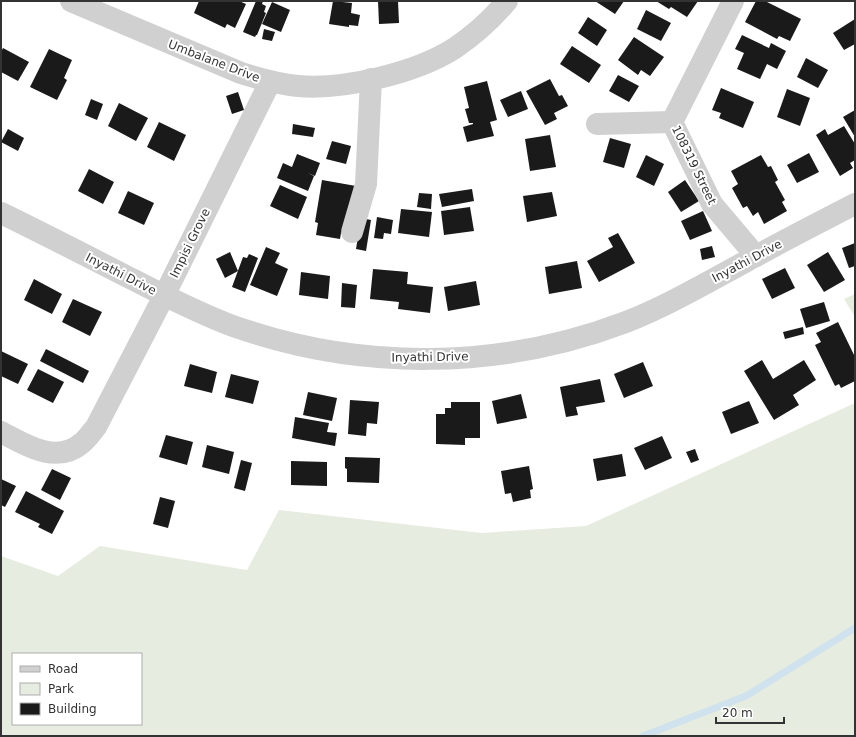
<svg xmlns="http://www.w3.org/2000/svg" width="856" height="737" font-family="'DejaVu Sans',sans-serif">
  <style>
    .green { fill: #e6ecdf; fill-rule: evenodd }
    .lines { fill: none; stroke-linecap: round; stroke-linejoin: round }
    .stream { stroke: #cfe2ee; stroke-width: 7 }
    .building { fill: #1a1a1a }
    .minor { stroke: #d0d0d0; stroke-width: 22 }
    .labels { text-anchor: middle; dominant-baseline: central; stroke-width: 4; stroke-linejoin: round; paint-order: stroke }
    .street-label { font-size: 12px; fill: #333; stroke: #fff }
  </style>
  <rect width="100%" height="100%" fill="#fff"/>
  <g class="green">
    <path d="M855 294V317L844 299Z"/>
    <path d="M855 403V736H1V556L58 576 100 546 247 570 279 510 482 533 586 526ZM13 654H141V724H13Z"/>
  </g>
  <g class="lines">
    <path class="stream" d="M643 736 746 696 855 628"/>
  </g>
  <g class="building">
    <path d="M199 1H239L246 4 235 28 227 24 225 28 194 13Z"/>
    <path d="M256 1H263L262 4 266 6 264 12 266 13 257 35H256L255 37 243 32Z"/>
    <path d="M333 1 352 3 351 13 360 15 358 26 349 25V27L329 24Z"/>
    <path d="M378 1H398L399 23 379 24Z"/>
    <path d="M595 1H624L615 14Z"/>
    <path d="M656 1H698L687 17 671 7 669 9Z"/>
    <path d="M756 1H765L801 19 790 41 779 36 777 39 745 22Z"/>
    <path d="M272 2 290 10 281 32 262 24Z"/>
    <path d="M646 10 671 23 661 41 637 29Z"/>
    <path d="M588 17 607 30 597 46 578 33Z"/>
    <path d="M855 19V44L844 50 833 33Z"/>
    <path d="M264 29 275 32 272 41 262 39Z"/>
    <path d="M742 35 769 48 771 43 786 51 777 69 767 64 760 79 737 69 744 53 735 49Z"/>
    <path d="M634 37 664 57 650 76 641 70 638 75 618 60Z"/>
    <path d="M572 46 601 65 589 83 560 64Z"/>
    <path d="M3 48 29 62 18 81 1 72V52Z"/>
    <path d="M49 49 72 60 64 78 67 80 57 100 30 87Z"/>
    <path d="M806 58 828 70 818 88 797 77Z"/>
    <path d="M618 75 639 86 629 102 609 91Z"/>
    <path d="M550 79 559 96 562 95 568 106 554 113 557 119 545 125 526 91Z"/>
    <path d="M487 81 497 120 490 122 494 136 467 142 463 127 473 124V123H469L465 109 469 108 464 87Z"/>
    <path d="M721 88 754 102 743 128 719 118 721 113 712 110Z"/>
    <path d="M787 89 810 98 800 126 777 117Z"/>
    <path d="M521 91 528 109 508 117 500 100Z"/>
    <path d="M238 92 244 110 232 114 226 96Z"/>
    <path d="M91 99 103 104 97 120 85 115Z"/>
    <path d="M119 103 148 118 136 141 108 126Z"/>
    <path d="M855 110V137L843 117Z"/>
    <path d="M159 122 186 135 174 161 147 147Z"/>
    <path d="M293 124 315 128 313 137 292 134Z"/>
    <path d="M844 126 855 144V160L850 163 853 168 840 176 816 135 825 129 828 135Z"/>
    <path d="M8 129 24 138 18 151 1 142Z"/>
    <path d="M550 135 556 167 530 171 525 139Z"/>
    <path d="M610 138 631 144 624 168 603 162Z"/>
    <path d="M332 141 351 146 346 164 326 159Z"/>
    <path d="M809 153 819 172 797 183 787 165Z"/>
    <path d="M297 154 320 163 315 176 308 173 314 176 308 191 277 178 283 163 292 167Z"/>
    <path d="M646 155 664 164 654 186 636 177Z"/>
    <path d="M761 155 768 167 771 166 778 180 775 182 785 200 782 202 787 211 764 224 758 212 753 216 747 206 743 208 732 188 738 184 731 171Z"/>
    <path d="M89 169 114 182 103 204 78 191Z"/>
    <path d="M322 180 356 186 347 234 341 233 340 239 316 235 318 223 315 222Z"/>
    <path d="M685 180 699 201 681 212 668 192Z"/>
    <path d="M280 185 307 197 298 219 270 206Z"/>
    <path d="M472 189 474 201 442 207 439 194Z"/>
    <path d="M128 191 154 203 144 225 118 213Z"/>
    <path d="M552 192 557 216 527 222 523 196Z"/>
    <path d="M419 193 432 194 431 209 417 207Z"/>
    <path d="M470 207 474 231 444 235 441 211Z"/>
    <path d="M401 209 432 212 429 237 398 233Z"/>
    <path d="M703 211 712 231 690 240 681 221Z"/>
    <path d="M377 217 393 220 391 234 384 233 383 239 374 238Z"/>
    <path d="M361 218 371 220 366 251 356 249Z"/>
    <path d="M618 233 635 263 599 282 587 261 613 247 608 238Z"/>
    <path d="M855 243V266L849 268 842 248Z"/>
    <path d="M712 246 715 257 702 260 700 249Z"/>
    <path d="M266 247 280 253 275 263 288 269 277 296 250 285Z"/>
    <path d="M230 252 238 271 225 278 216 259Z"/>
    <path d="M828 252 845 280 824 292 807 265Z"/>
    <path d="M249 254 258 258 245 292 232 287 243 257 247 258Z"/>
    <path d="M577 261 582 288 549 294 545 267Z"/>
    <path d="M785 268 795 288 772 299 762 279Z"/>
    <path d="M373 269 408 272 407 284 433 287 430 313 398 309 399 302 370 299Z"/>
    <path d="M301 272 330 276 328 299 299 295Z"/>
    <path d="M34 279 62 294 52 314 24 300Z"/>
    <path d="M476 281 480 305 448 311 444 287Z"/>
    <path d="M342 283 357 285 355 308 341 307Z"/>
    <path d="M73 299 102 312 90 336 62 322Z"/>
    <path d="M824 302 830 321 806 328 800 309Z"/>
    <path d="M838 322 855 357V381L841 388 839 384 835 386 815 345 821 342 816 333Z"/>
    <path d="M803 327 804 334 785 339 783 332Z"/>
    <path d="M46 349 89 371 83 383 40 361Z"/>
    <path d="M1 351 28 364 18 384 1 376Z"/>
    <path d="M762 360 773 379 804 360 816 380 793 395 799 405 774 420 744 371Z"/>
    <path d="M643 362 653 386 624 398 614 374Z"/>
    <path d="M190 364 217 372 212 393 184 386Z"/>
    <path d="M38 369 64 382 53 403 27 390Z"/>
    <path d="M231 374 259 381 253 404 225 397Z"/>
    <path d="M600 379 605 402 576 407 578 415 566 417 560 387Z"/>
    <path d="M308 392 337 398 332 421 303 415Z"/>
    <path d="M521 394 527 418 497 424 492 401Z"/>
    <path d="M350 400 379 402 377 424 367 423 366 436 348 434Z"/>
    <path d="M749 401 759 423 731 434 722 412Z"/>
    <path d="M451 402H480V438H465V445L436 444V414H445V408H451Z"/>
    <path d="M295 417 329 423 327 432 337 433 335 446 292 438Z"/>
    <path d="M166 435 193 442 187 465 159 457Z"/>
    <path d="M662 436 672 458 645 470 634 448Z"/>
    <path d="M207 445 234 452 229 474 202 467Z"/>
    <path d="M695 449 699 460 691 463 686 452Z"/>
    <path d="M622 454 626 476 597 481 593 459Z"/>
    <path d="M345 457 380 458 379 483 347 482V469L345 468Z"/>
    <path d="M241 460 252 463 245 491 234 488Z"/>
    <path d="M291 461 327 462V486L291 485Z"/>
    <path d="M529 466 533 489 530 490 531 498 513 502 511 493 505 494 501 471Z"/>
    <path d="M52 469 71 478 60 500 41 490Z"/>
    <path d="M1 479 16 486 5 507 1 505Z"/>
    <path d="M26 491 64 511 52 534 38 527 40 524 15 512Z"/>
    <path d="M160 497 175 501 168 528 153 524Z"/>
  </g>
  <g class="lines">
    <g class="minor">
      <path d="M71 1 241 73C260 79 278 84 298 86 344 90 416 73 455 48 474 35 492 19 507 1"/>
      <path d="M733 1 672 122 712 204 756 256"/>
      <path d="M597 124 672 122"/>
      <path d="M1 213C42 233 83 254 124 275 160 293 195 312 233 326 360 371 500 370 626 322 667 306 706 283 745 262 781 242 818 223 855 204"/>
      <path d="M352 232 366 184 371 79"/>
      <path d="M1 432C26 445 56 465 82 443 87 439 92 432 96 427L164 296 270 82"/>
    </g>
  </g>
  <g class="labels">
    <g class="street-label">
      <text transform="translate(214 61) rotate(21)">Umbalane Drive</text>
      <text transform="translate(694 165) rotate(64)">108319 Street</text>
      <text transform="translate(190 243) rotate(-64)">Impisi Grove</text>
      <text transform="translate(747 261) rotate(-28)">Inyathi Drive</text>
      <text transform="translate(121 274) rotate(27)">Inyathi Drive</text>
      <text transform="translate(430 357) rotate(-1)">Inyathi Drive</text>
    </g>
  </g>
  <rect width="856" height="737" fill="none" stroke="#333333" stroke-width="4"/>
  <rect x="12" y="653" width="130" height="72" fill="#ffffff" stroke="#adadad"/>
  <rect x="20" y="666" width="20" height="6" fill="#d0d0d0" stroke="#adadad"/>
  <text x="48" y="673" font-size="12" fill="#333333">Road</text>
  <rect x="20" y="683" width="20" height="12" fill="#e6ecdf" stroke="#adadad"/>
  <text x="48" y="693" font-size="12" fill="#333333">Park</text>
  <rect x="20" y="703" width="20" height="12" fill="#1a1a1a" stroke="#adadad"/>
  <text x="48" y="713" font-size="12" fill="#333333">Building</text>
  <path d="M716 717v6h68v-6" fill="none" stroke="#333333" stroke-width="2"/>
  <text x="722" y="717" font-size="12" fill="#333333" stroke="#ffffff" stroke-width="3" paint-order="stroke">20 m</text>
</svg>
